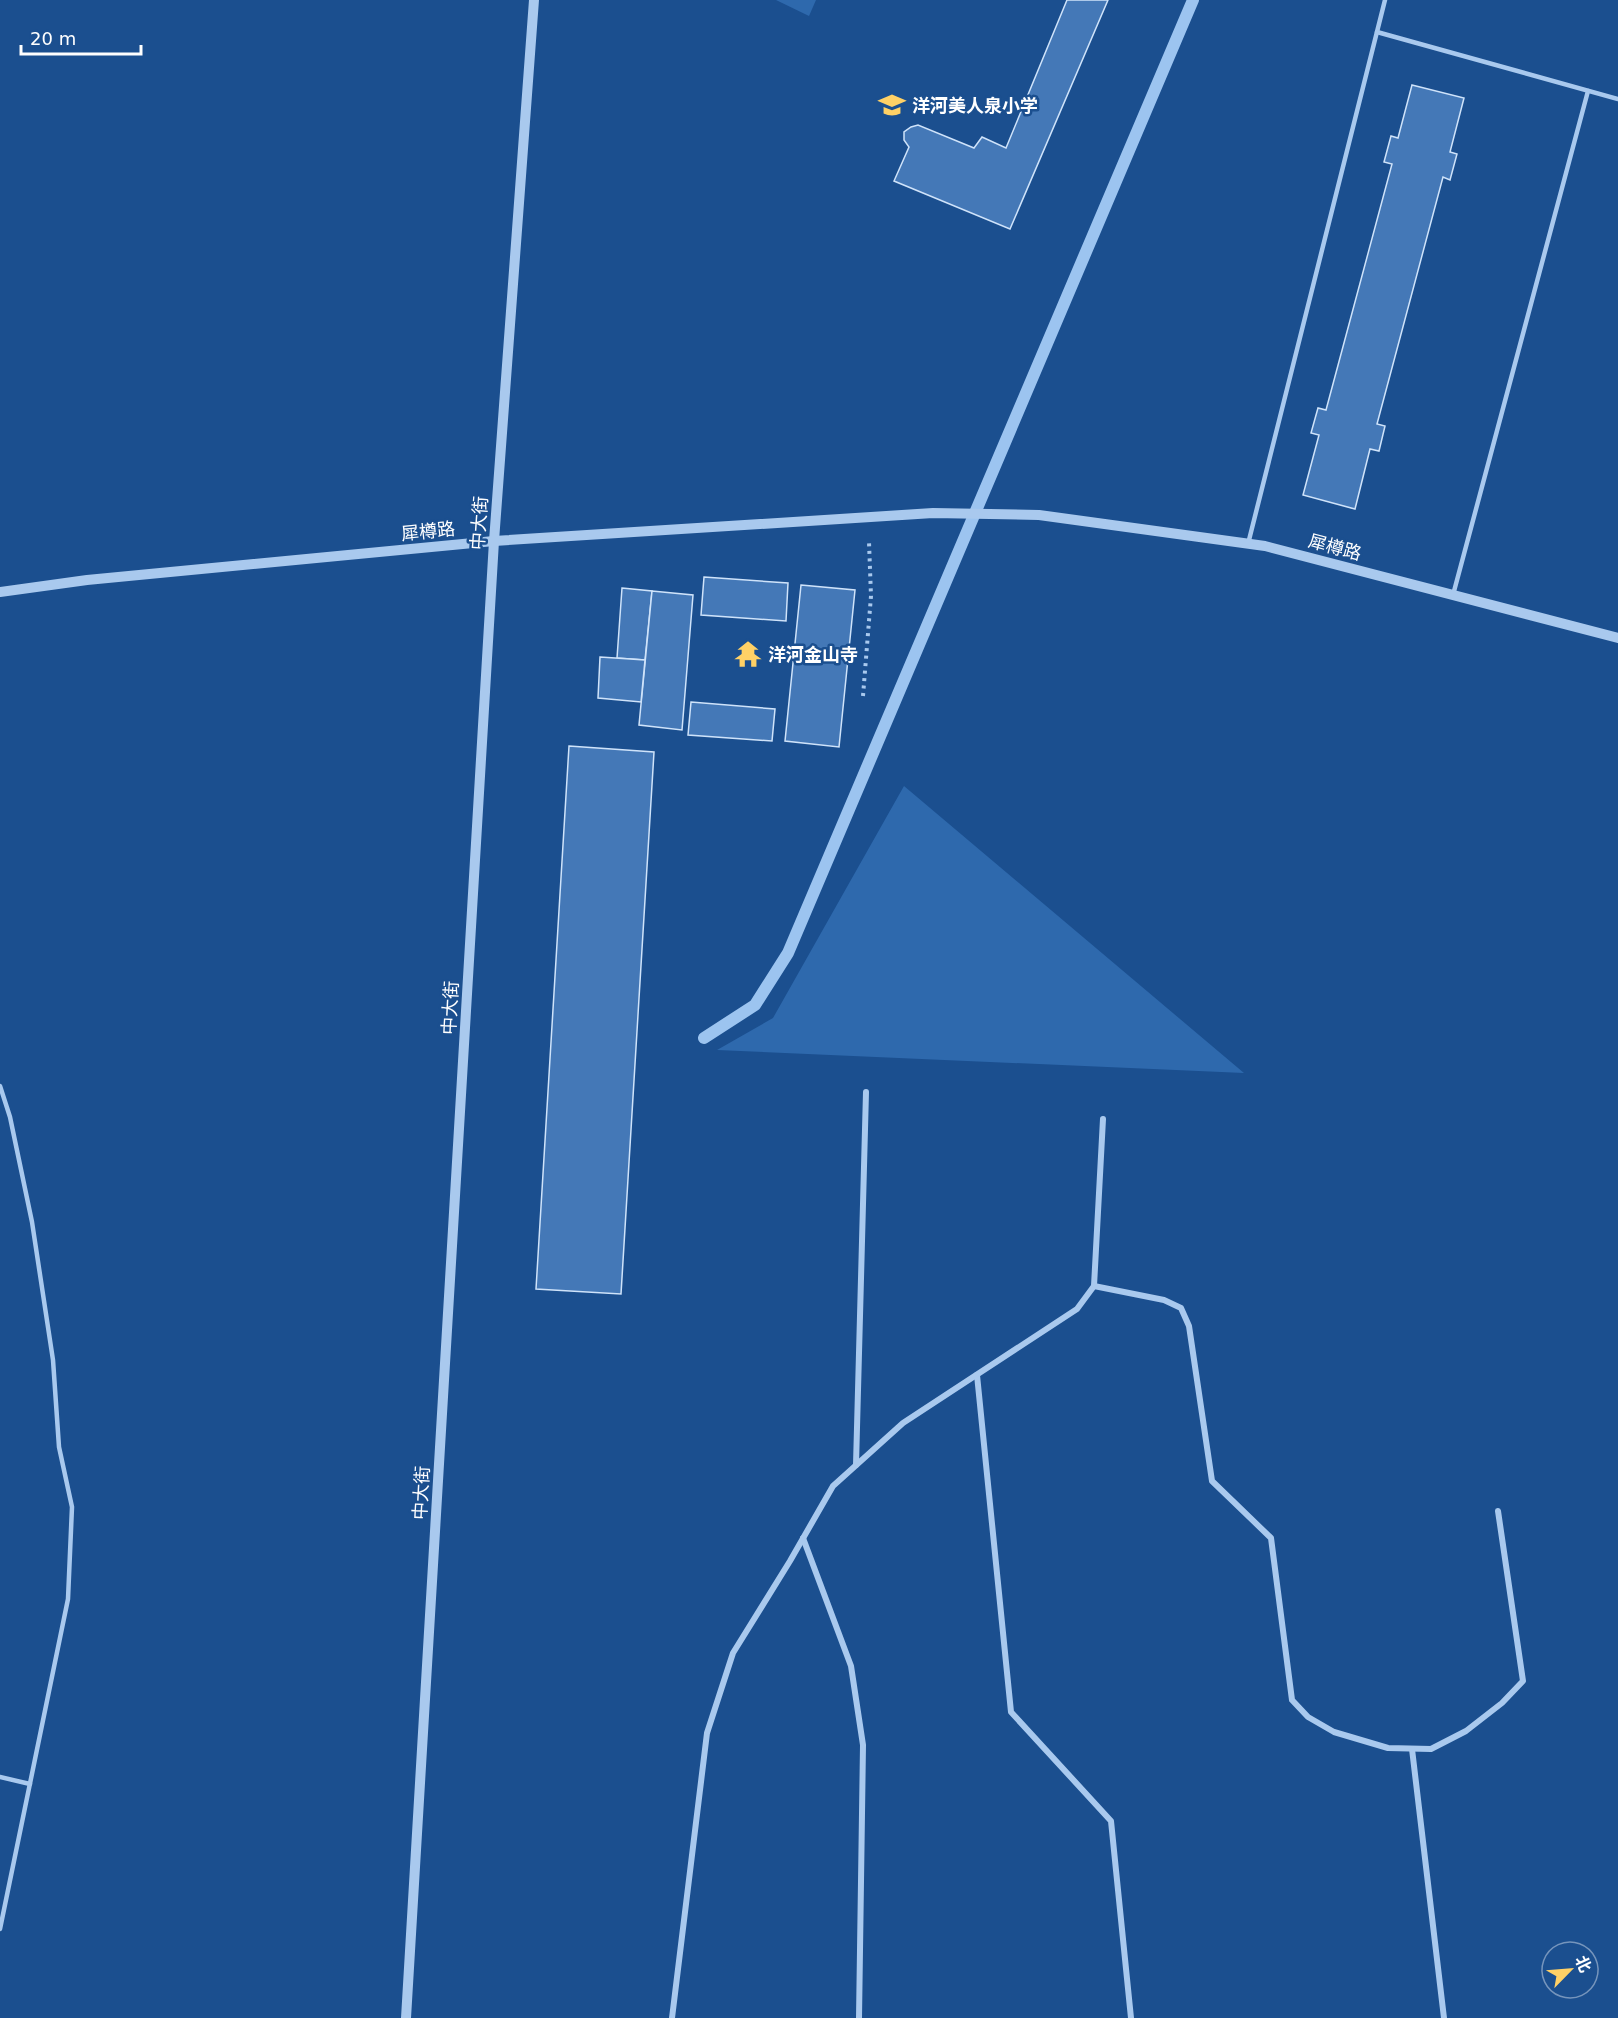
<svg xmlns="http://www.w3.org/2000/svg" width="1618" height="2018" font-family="'DejaVu Sans','Noto Sans SC',sans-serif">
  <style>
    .green { fill: #2e69ad }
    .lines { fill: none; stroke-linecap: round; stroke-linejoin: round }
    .stream { stroke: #9cc4f0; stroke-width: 12 }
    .building { fill: #4478b7; stroke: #cfe3fa; stroke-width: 1.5 }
    .path { stroke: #a9c9ee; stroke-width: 4; stroke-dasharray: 3 4.5; stroke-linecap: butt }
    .service { stroke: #a9c9ee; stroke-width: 4.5 }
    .minor { stroke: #a9c9ee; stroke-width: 6 }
    .tertiary { stroke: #a9c9ee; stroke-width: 10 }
    .labels { text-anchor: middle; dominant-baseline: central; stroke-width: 5; stroke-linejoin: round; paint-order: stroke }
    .poi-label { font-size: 18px; font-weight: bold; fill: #fff; stroke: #1b4f8f; text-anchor: start }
    .street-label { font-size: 18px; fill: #fff; stroke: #1b4f8f }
  </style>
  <rect width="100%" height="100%" fill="#1b4f8f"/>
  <g class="green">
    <path d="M776 0H816L809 16Z"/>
    <path d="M904 786 1244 1073 717 1050 773 1018Z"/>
  </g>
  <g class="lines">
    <path class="stream" d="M704 1038 755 1005 788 953 1193 0"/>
  </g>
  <g class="building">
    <path d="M1067 0H1108L1010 229 894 181 909 147 904 140V132L911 127 918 125 974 148 982 137 1006 148Z"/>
    <path d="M1412 85 1464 98 1450 152 1457 154 1450 180 1443 177 1377 424 1385 426 1379 451 1370 449 1355 509 1303 495 1319 435 1311 433 1318 408 1326 410 1392 164 1384 162 1391 136 1398 138Z"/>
    <path d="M704 577 788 583 786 621 701 615Z"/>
    <path d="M801 585 855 590 839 747 785 741Z"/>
    <path d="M622 588 652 591 645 660 617 658Z"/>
    <path d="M652 591 693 595 682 730 639 725Z"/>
    <path d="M600 657 645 660 641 702 598 698Z"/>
    <path d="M691 702 775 709 772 741 688 735Z"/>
    <path d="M569 746 654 752 621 1294 536 1289Z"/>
  </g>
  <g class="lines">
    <path class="path" d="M863 696 871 596 869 542"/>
    <g class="service">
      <path d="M1377 32 1618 99"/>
      <path d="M1248 544 1385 0"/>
      <path d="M1453 595 1588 91"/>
      <path d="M0 1086 10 1117 32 1222 53 1360 59 1447 72 1507 68 1599 0 1929"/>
      <path d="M0 1777 30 1784"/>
    </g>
    <g class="minor">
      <path d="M1094 1286 1164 1300 1181 1308 1189 1326 1212 1481 1271 1538 1292 1700 1308 1717 1334 1732 1388 1748 1431 1749 1466 1731 1502 1703 1523 1681 1498 1511"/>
      <path d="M977 1375 1011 1712 1111 1821 1131 2018"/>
      <path d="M856 1465 866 1092"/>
      <path d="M803 1538 851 1666 863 1745 859 2018"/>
      <path d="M1412 1749 1444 2018"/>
      <path d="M672 2018 707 1733 733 1653 790 1561 833 1486 903 1423 1077 1309 1094 1286 1103 1119"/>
    </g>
    <g class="tertiary">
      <path d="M0 592 87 580 494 541 933 513 1039 515 1265 546 1618 638"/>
      <path d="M406 2018 494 541 534 0"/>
    </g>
  </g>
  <defs>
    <symbol id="school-bare" viewBox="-9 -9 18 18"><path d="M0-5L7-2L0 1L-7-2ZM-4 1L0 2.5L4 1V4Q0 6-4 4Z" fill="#ffd166" stroke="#1b4f8f" stroke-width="2.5" paint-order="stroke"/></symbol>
    <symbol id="temple-bare" viewBox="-9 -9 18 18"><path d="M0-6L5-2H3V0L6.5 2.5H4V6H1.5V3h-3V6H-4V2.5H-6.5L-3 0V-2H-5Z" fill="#ffd166" stroke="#1b4f8f" stroke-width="2.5" paint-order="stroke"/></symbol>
  </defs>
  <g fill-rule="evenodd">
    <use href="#school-bare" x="873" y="86" width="38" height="38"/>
    <use href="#temple-bare" x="729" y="635" width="38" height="38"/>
  </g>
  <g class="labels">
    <g class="poi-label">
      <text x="912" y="105">洋河美人泉小学</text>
      <text x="768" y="654">洋河金山寺</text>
    </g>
    <g class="street-label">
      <text transform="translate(479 523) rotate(-86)">中大街</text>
      <text transform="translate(428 531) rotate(-6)">犀樽路</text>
      <text transform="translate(1335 547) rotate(15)">犀樽路</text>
      <text transform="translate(450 1008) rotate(-87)">中大街</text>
      <text transform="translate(421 1493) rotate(-87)">中大街</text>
    </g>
  </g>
  <g transform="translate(1570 1970) rotate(65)"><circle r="28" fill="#1b4f8f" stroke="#7695bc" stroke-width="1.5"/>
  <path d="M0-4.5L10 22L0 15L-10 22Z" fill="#ffd166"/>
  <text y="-9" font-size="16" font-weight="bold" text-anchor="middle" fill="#ffffff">北</text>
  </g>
  <path d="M21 45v9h120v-9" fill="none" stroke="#ffffff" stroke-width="3"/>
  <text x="30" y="45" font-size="18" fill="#ffffff" stroke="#1b4f8f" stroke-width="4.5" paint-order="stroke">20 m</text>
</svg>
